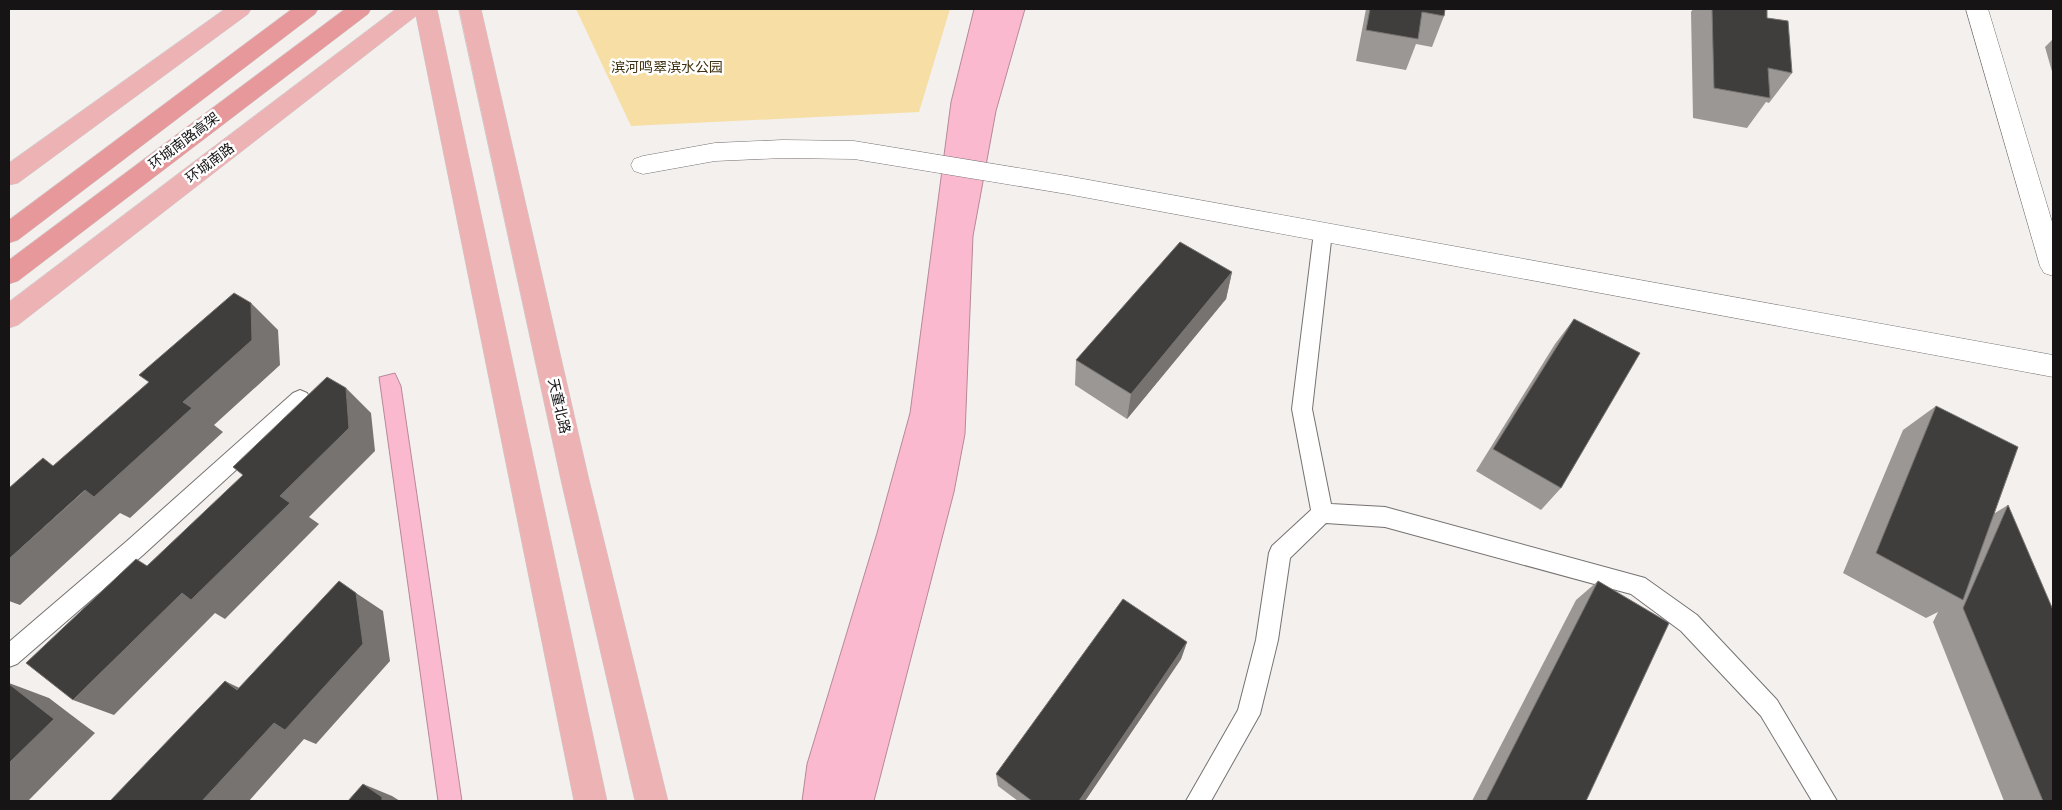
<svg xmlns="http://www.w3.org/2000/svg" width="2062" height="810" font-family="Figtree,'Noto Sans SC',sans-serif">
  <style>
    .green { fill: #f7dea5 }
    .water { fill: #fbb9d0; stroke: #b68898 }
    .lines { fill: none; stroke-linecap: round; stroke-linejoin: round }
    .service-casing { stroke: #767271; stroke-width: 2 }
    .minor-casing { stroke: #767271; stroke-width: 1 }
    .tertiary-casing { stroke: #767271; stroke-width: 1 }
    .primary-casing { stroke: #cccbcb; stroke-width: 1 }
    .trunk-casing { stroke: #cccbcb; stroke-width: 1 }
    .service { fill: #fff; fill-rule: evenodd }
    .minor { fill: #fff; fill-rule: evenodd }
    .tertiary { fill: #fff; fill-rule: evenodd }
    .primary { fill: #ecb2b4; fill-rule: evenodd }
    .trunk { fill: #e6989b; fill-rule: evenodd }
    .wall { fill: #9a9795 }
    .shaded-wall { fill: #767371 }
    .building { fill: #403e3c; stroke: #767371 }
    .labels { text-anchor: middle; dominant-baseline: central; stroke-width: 5; stroke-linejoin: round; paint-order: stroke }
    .park-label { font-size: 14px; fill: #403210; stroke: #fff }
    .street-label { font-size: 14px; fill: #161414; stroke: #fff }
  </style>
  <rect width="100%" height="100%" fill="#f4f0ee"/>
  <path class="green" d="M576 9H950L919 112 631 126Z"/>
  <g class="water">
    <path d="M974 9H1025L996 111 973 236 965 434 954 492 874 801H802L807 764 877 533 910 413 951 102Z"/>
    <path d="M395 373 401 386 462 801H438L379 377Z"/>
  </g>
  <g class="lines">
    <defs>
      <g id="service">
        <path d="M1323 225 1329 227 1332 232 1312 409 1331 504 1385 507 1645 578 1697 615 1777 700 1837 801H1812L1761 716 1681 631 1631 594 1385 527 1326 523 1290 558 1278 640 1260 714 1211 801H1186L1238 710 1256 640 1269 553 1272 546 1311 510 1292 409 1314 232 1317 227Z"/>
        <path d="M300 390 307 393 310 399 307 405 143 555 17 664 9 667V642L127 541 293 393Z"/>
      </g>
      <path id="minor" d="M783 140 854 141 1067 176 2053 355V377L1067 194 854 159 783 158 715 161 643 174 634 171 631 165 634 159 643 156 715 143Z"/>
      <path id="tertiary" d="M1966 9H1988L2053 225V276L2044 273 2040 266Z"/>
      <g id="primary">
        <path d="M225 9H251L248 14 18 183 9 185V163Z"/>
        <path d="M396 9H437L607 801H574L416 16 18 325 9 328V302Z"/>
        <path d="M459 9H481L589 480 668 801H635L561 480Z"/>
      </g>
      <g id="trunk">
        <path d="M292 9H318L315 14 18 240 9 243V220Z"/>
        <path d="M345 9H371L368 14 18 281 9 284V260Z"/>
      </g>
    </defs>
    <use href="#service" class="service-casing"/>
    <use href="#minor" class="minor-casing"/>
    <use href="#tertiary" class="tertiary-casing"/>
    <use href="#primary" class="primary-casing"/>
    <use href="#trunk" class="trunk-casing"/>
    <use href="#service" class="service"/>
    <use href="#minor" class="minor"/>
    <use href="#tertiary" class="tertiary"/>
    <use href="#primary" class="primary"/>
    <use href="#trunk" class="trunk"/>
  </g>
  <g class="wall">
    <path d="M1366 9H1445L1444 16 1432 47 1416 44 1406 70 1356 61Z"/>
    <path d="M1693 9H1767V18L1792 73 1769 103 1766 102 1747 128 1693 118 1691 12Z"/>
    <path d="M2053 39V75L2045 47Z"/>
    <path d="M1232 272 1226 299 1127 419 1075 385 1076 360Z"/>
    <path d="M1574 319 1561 488 1541 510 1476 471 1555 344Z"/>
    <path d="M1936 406 1995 513 2008 505 2053 801H2004L1933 622 1938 612 1926 618 1843 573 1903 430Z"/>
    <path d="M1598 581 1586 801H1472L1576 600Z"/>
    <path d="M1187 642 1181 659 1085 801H1018L998 786 996 774Z"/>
  </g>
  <g class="shaded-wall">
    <path d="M1232 272 1226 299 1127 419 1131 394Z"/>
    <path d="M251 303 278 330 280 365 214 425 223 432 130 518 120 513 20 605 9 601V559L183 402Z"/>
    <path d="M346 388 371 413 375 451 309 517 319 524 225 619 215 613 114 715 73 700 280 496Z"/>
    <path d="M356 593 383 611 390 661 316 744 304 739 249 801H202Z"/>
    <path d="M1187 642 1181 659 1085 801H1079Z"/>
    <path d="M225 681 258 697 237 690Z"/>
    <path d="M9 683 49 698 95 733 28 801H9Z"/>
    <path d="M363 784 392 796 400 801H382Z"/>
  </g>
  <g class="building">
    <path d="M1370 9H1445L1444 16 1422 12 1418 39 1366 30Z"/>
    <path d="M1712 9H1767V18L1788 21 1792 73 1768 68 1770 98 1714 88Z"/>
    <path d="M1180 242 1232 272 1131 394 1076 360Z"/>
    <path d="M234 293 251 303 252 340 183 402 192 408 94 497 85 490 9 559V488L43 458 53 466 149 382 139 375Z"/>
    <path d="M1574 319 1640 353 1561 488 1493 449Z"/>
    <path d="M327 377 346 388 349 428 280 496 290 503 191 600 182 593 73 700 26 663 136 559 147 566 243 475 233 467Z"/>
    <path d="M1936 406 2018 447 1963 600 1876 553Z"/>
    <path d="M2008 505 2053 610V801H2043L1963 608Z"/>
    <path d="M339 581 356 593 363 644 285 730 274 723 202 801H110L225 681 237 690Z"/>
    <path d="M1598 581 1669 623 1586 801H1486Z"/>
    <path d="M1123 599 1187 642 1079 801H1032L996 774Z"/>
    <path d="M9 684 54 719 9 763Z"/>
    <path d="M363 784 382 797V801H348Z"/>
  </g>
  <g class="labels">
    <g class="park-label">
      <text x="667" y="67">滨河鸣翠滨水公园</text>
    </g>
    <g class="street-label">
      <text transform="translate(184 141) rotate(-37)">环城南路高架</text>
      <text transform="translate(210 163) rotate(-37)">环城南路</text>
      <text transform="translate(559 406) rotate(77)">天童北路</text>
    </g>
  </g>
  <rect width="2062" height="810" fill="none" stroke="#161414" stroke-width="20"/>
</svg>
